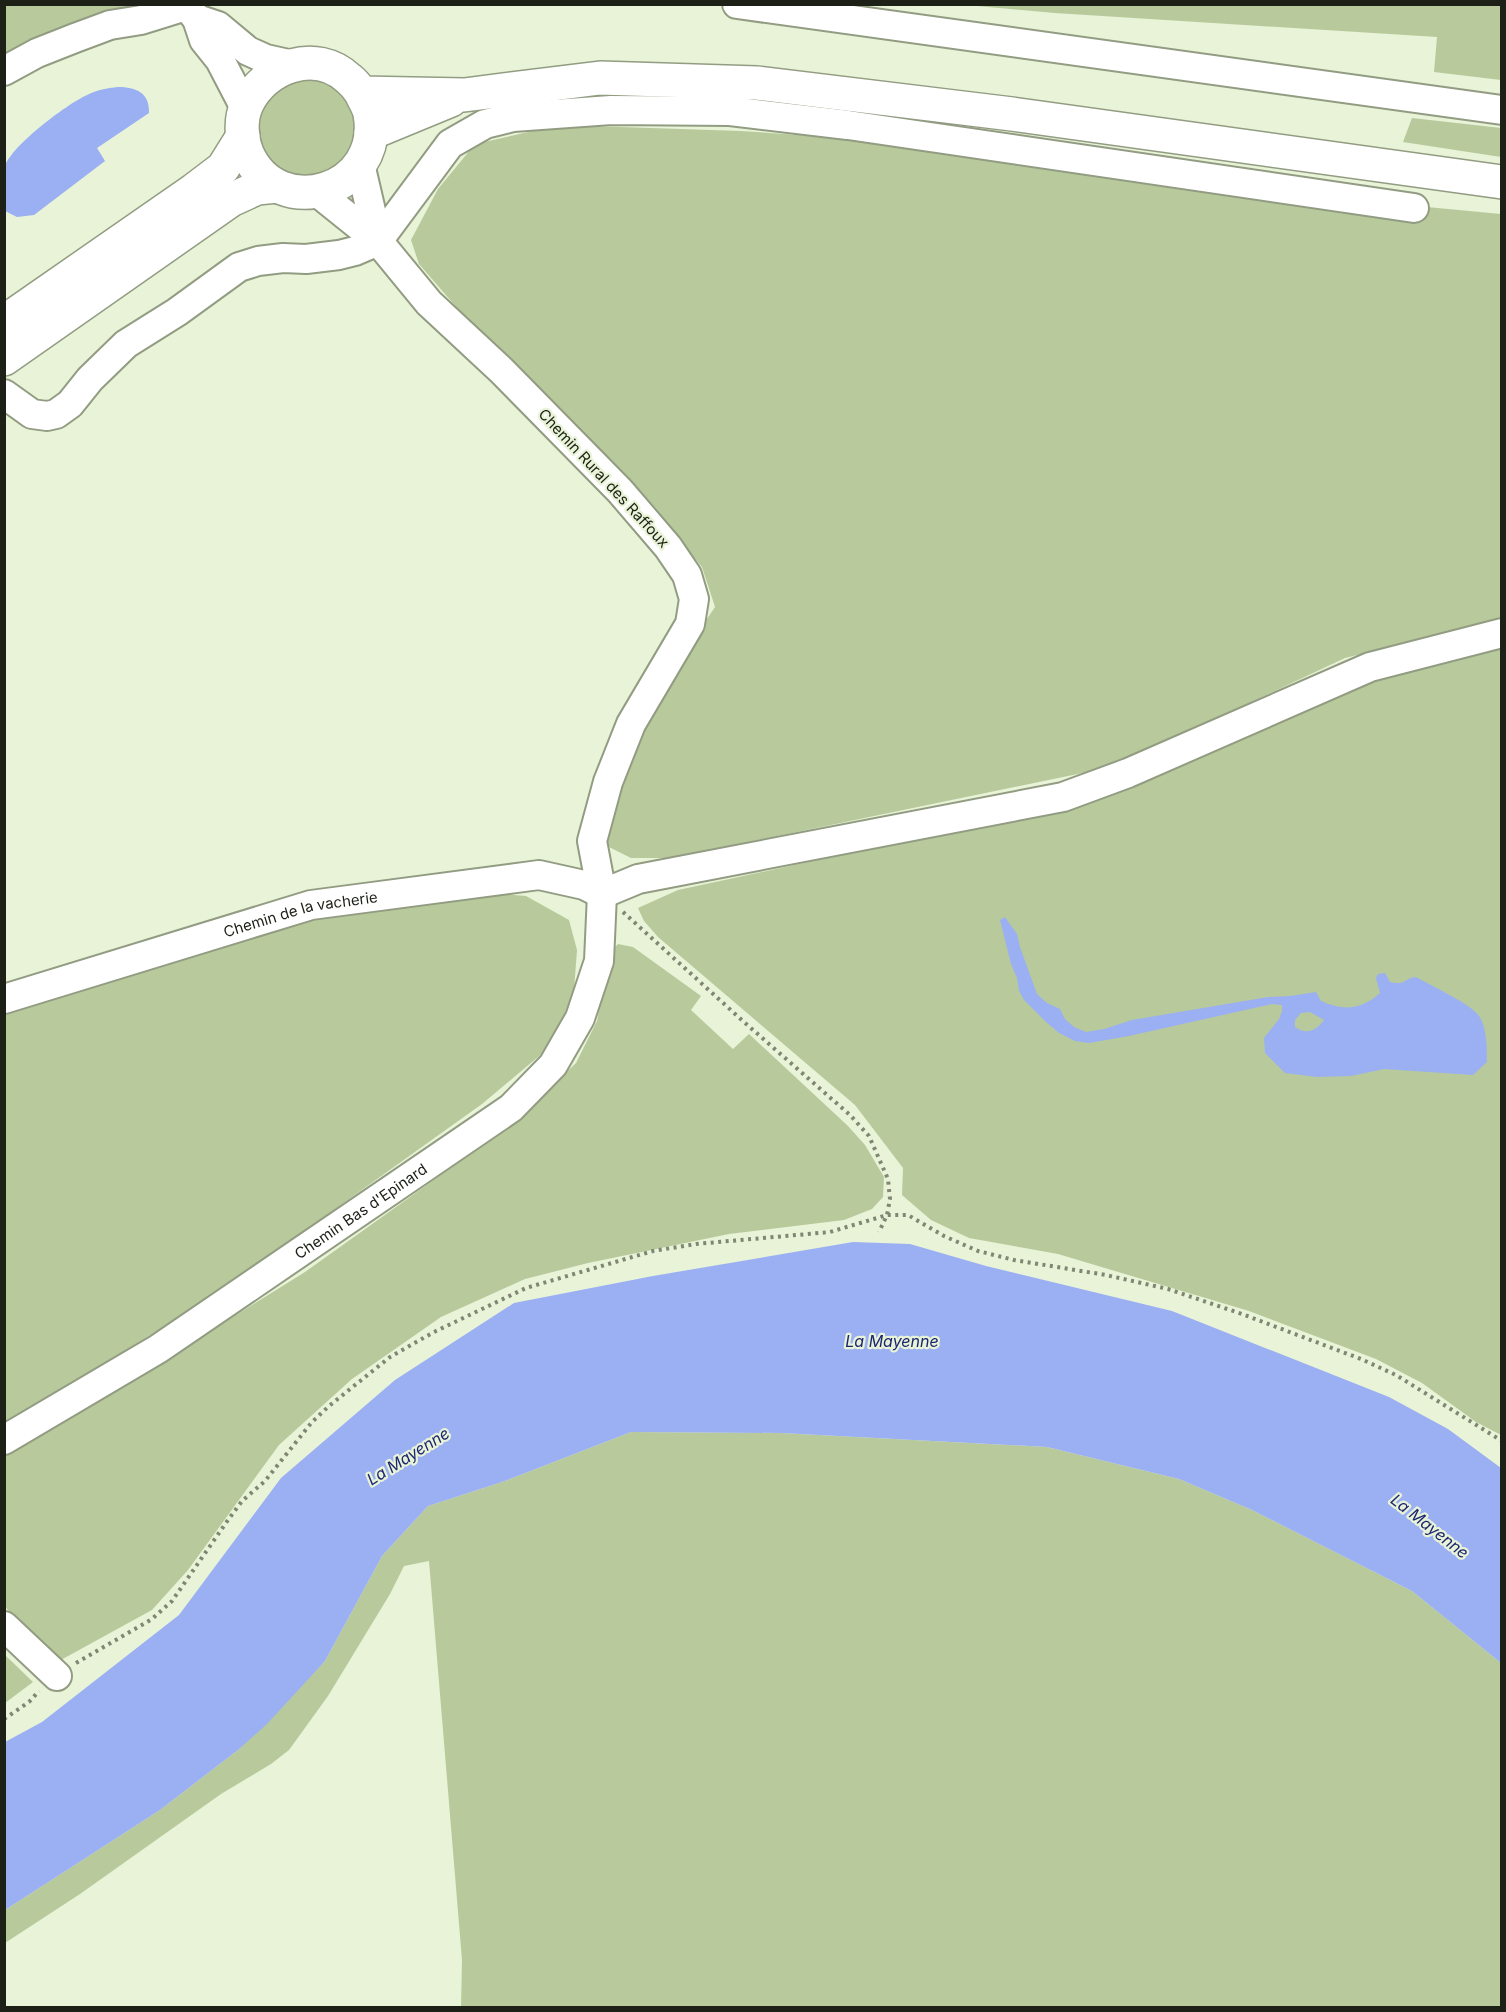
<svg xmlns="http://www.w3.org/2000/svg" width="1506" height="2012" font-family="Inter,sans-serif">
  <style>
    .green { fill: #b8ca9c }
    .water { fill: #9baff3; fill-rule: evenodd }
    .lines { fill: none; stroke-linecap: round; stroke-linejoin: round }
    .minor-casing { stroke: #929c82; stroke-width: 32 }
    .major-casing { stroke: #929c82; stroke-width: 36 }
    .path { stroke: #7f8673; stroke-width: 4; stroke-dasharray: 3 4.5; stroke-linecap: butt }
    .minor { stroke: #fff; stroke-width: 28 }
    .major { stroke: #fff; stroke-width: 33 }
    .labels { text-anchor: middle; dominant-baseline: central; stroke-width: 4.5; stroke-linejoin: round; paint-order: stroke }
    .street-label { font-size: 15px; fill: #1c2016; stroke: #e8f3d7 }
    .water-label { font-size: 16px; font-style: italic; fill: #1c2571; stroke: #e8f3d7 }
  </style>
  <rect width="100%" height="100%" fill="#e8f3d7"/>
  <g class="green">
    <path d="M4 5H140L27 51 5 63Z"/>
    <path d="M967 5H1501V80L1434 72 1437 37 1055 13Z"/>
    <path d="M297 76 332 80 356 106 358 140 339 168 308 178 292 175 277 167 266 155 259 140 257 124 261 108 269 94Z"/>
    <path d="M1412 118 1501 128V157L1403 142Z"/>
    <path d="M560 125 741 131 844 138 1427 207 1501 214V620L1345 658 1168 741 1097 770 671 858H631L607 846 606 822 637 740 690 644 715 607 702 567 625 474 464 316 419 264 411 240 438 189 475 144Z"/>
    <path d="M1501 638V1435L1476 1422 1422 1383 1376 1359 1249 1311 1058 1254 969 1238 931 1220 902 1195 903 1168 855 1105 658 937 644 921 638 908 678 890 888 845 1343 687Z"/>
    <path d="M476 892 526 896 569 920 577 950 572 1017 545 1051 482 1104 219 1292 46 1400 5 1424 4 1014 109 979 314 920Z"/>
    <path d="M618 944 633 947 701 996 691 1010 733 1049 749 1034 848 1126 865 1145 884 1177 883 1197 872 1209 844 1220 729 1234 588 1263 525 1279 441 1317 352 1379 279 1445 188 1570 152 1610 59 1661 5 1607 4 1454 130 1381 305 1272 515 1122 576 1063 597 1021 612 950Z"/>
    <path d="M631 1432 781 1433 1047 1447 1179 1479 1252 1510 1412 1591 1501 1663V2007H461L462 1960 429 1561 404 1566 390 1594 328 1696 289 1750 271 1764 221 1794 80 1894 5 1943V1910L160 1810 238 1750 325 1661 382 1556 428 1506 502 1482Z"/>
    <path d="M5 1655 33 1682 5 1703H4Z"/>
  </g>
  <g class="water">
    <path d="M118 87C136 87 150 93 149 113L97 148 105 161 34 215 17 217 5 211C4 198 2 182 4 169 8 148 67 104 87 95 97 90 107 88 118 87Z"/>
    <path d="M1005 917 1017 934 1020 947 1037 994 1047 1003 1060 1009 1065 1019 1074 1027 1086 1032 1104 1029 1132 1020 1268 997 1290 996 1316 992 1321 1001C1343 1011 1361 1010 1380 993L1376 978 1378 974 1385 973 1390 982C1406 986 1404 978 1416 977 1431 986 1470 1003 1479 1016 1487 1027 1487 1049 1487 1062L1473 1075 1384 1069 1351 1076 1317 1077 1285 1073 1265 1053 1264 1038 1279 1019 1282 1011V1005L1272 1004 1129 1036 1089 1043 1075 1041 1059 1033 1045 1021 1024 1000 1019 991 1017 978 1011 964 1000 920ZM1310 1012 1324 1020C1316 1031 1306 1035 1295 1027V1020L1301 1013Z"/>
    <path d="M853 1242 910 1244 986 1266 1172 1311 1389 1397 1448 1429 1501 1468V1663L1412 1591 1252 1510 1179 1479 1047 1447 781 1433 631 1432 502 1482 428 1506 382 1556 325 1661 267 1724 238 1750 160 1810 5 1910V1742L42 1722 179 1615 281 1478 395 1380 514 1303 653 1276Z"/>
  </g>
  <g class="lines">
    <defs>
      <g id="minor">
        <path d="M185 4 197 19 204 40 220 60 245 108"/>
        <path d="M737 4 1502 110"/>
        <path d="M197 19 218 26 248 51 266 59 293 65"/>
        <path d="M4 71 37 53 75 38 110 25 141 20 186 6"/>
        <path d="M360 164 378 241"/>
        <path d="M4 394 32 414 47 416 56 414 70 404 90 379 126 344 177 312 239 267 258 261 283 258 306 259 339 255 355 251 378 241 450 144 485 124 513 117 611 110 730 111 848 125 1414 208"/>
        <path d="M602 894 638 879 1063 797 1128 773 1370 667 1502 633"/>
        <path id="s1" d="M4 999 311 905 539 875 584 885 602 894"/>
        <path id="s2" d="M4 1440 158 1349 511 1108 553 1065 580 1018 599 961 602 894 592 841 608 782 631 724 690 624 694 599 687 575 668 547 620 491 501 370 429 303 378 241 317 192"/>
        <path d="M4 1626 57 1676"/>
      </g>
      <g id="major">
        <path d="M361 93C364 100 369 107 370 114 384 191 278 224 247 153 241 138 240 119 247 104 265 66 316 48 349 79 354 83 358 88 361 93L464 95 600 78 757 83 1012 114 1502 182"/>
        <path d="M371 133 451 100"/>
        <path d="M4 322 194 190 223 168 243 136"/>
        <path d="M4 359 231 200 257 188 277 186"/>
      </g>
    </defs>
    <use href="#minor" class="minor-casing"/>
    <use href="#major" class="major-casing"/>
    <g class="path">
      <path d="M623 912 744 1022 850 1115 869 1136 888 1179 890 1199 887 1215 879 1232"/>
      <path d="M76 1663 152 1619 172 1601 228 1520 242 1501 265 1481 312 1422 329 1406 390 1357 434 1332 526 1288 653 1251 696 1244 830 1232 887 1215H908L944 1236 978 1251 1014 1260 1106 1275 1168 1289 1242 1314 1361 1359 1396 1375 1502 1441"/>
      <path d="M4 1719 29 1702 39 1691"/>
    </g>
    <use href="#minor" class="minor"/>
    <use href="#major" class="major"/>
  </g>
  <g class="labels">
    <g class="street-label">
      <text transform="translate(604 478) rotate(47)">Chemin Rural des Raffoux</text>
      <text stroke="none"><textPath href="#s1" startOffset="309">Chemin de la vacherie</textPath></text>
      <text stroke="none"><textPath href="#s2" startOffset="424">Chemin Bas d'Epinard</textPath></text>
    </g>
    <g class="water-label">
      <text x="892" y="1341">La Mayenne</text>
      <text transform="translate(408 1456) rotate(-32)">La Mayenne</text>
      <text transform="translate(1430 1526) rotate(38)">La Mayenne</text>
    </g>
  </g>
  <rect width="1506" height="2012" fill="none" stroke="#1c2016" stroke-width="12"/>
</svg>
